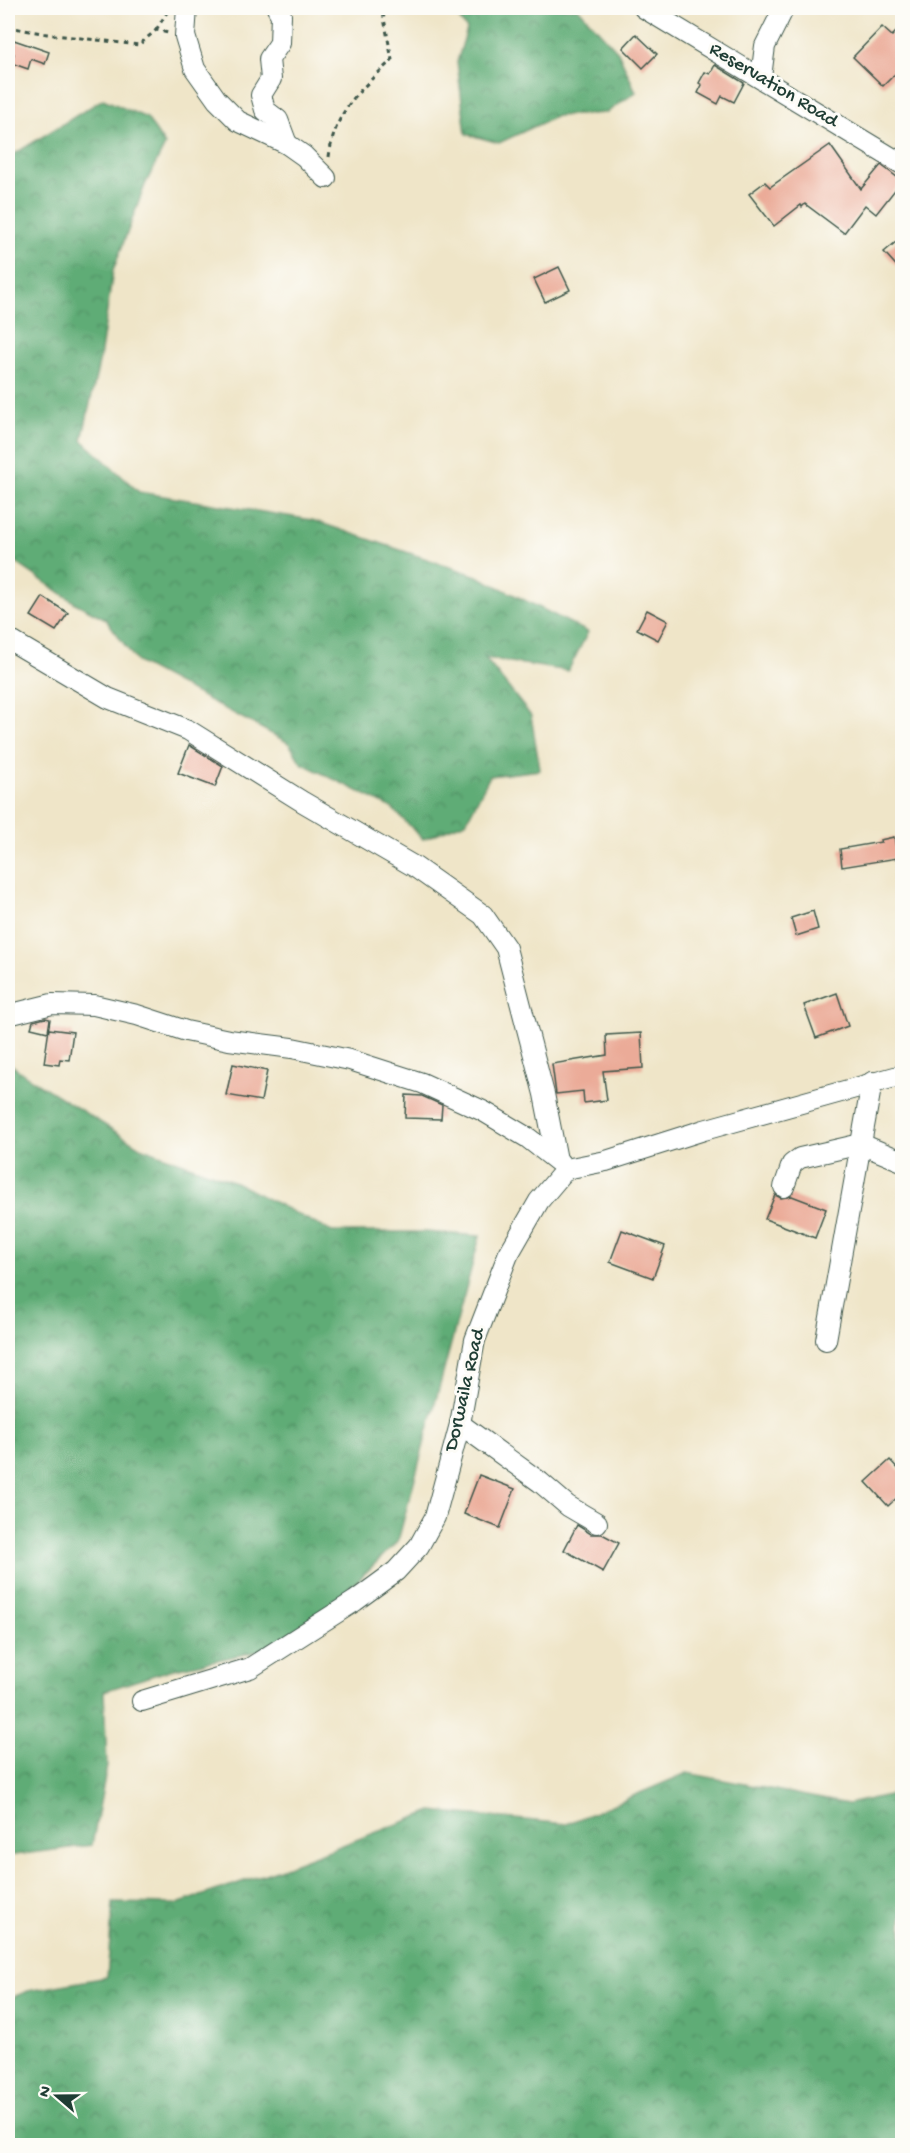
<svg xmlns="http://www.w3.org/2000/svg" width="910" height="2153" font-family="'Gochi Hand',sans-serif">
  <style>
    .forest { fill: url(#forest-crowns); stroke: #3f7455; stroke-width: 1.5 }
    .building { fill: #ebab98 }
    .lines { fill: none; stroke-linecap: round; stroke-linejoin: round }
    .minor-casing { stroke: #3e564a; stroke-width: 22 }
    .path { stroke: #3e564a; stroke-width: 3; stroke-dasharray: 4.5 4.5; stroke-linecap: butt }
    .minor { stroke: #fff; stroke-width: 20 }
    .labels { text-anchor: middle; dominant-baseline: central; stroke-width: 6; stroke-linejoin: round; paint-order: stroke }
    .street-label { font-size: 20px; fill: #1f3d34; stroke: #fdfcf7 }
  </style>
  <defs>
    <pattern id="forest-crowns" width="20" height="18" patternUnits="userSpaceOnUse" patternTransform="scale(1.5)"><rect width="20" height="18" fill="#5fac76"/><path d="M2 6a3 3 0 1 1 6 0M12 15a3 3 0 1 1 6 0" fill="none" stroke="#4e8d62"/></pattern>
  </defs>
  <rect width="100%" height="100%" fill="#fdfcf7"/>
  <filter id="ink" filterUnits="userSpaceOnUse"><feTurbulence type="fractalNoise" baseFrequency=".0167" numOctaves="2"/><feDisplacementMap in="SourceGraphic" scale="12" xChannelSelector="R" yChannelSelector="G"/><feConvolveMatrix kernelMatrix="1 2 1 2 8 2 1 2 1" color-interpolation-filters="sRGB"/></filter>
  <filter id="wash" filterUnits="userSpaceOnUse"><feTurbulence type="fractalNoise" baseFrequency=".008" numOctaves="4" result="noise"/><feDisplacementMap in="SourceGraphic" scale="24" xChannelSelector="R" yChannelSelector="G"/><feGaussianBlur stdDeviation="1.35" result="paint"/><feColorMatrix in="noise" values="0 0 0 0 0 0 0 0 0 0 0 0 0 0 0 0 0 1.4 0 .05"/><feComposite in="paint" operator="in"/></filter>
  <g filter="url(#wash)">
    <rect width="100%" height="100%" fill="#efe5c8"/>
    <g class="forest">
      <path d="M451 8H578L618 52 636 92 606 113 557 116 499 143 466 134 457 62 467 29Z"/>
      <path d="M103 99 147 118 165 145 145 185 113 271 100 358 82 440 139 492 312 520 477 576 588 632 568 671 485 658 531 716 540 770 490 776 466 822 423 839 392 808 301 763 289 743 137 662 106 619 77 604 8 557V158Z"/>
      <path d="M8 1062 26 1076 140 1147 235 1182 332 1232H425L480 1236 398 1541 293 1644 170 1670 104 1691 107 1766 92 1845 8 1856Z"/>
      <path d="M687 1773 848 1804 902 1792V2145H8V1999L28 1991 107 1977 113 1903 177 1904 277 1870 432 1811 567 1824Z"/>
    </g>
    <g id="blocks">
      <g class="building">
        <path d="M903 25V66L883 86 853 57 882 27 892 36Z"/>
        <path d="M636 34 657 54 643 68 623 48Z"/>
        <path d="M14 40 49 52 45 64 31 59 28 69 11 63 14 54 10 52Z"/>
        <path d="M715 65 744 83 734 102 722 96 718 104 698 93 702 85 699 83 705 72 710 74Z"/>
        <path d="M830 145 861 189 881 165 902 181 876 214 865 205 844 233 805 204 802 207 801 205 774 226 749 194 765 182 770 187Z"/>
        <path d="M903 236V273L884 252Z"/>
        <path d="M559 267 570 290 545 302 534 279Z"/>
        <path d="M43 597 68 613 56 631 31 616Z"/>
        <path d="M647 610 668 621 658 640 637 629Z"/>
        <path d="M189 745 223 766 215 787 178 773Z"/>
        <path d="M894 837 898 858 842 867 840 849 881 842 880 840Z"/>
        <path d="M813 911 818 929 796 936 791 918Z"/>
        <path d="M837 993 848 1026 816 1038 804 1005Z"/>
        <path d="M45 1018 50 1019 48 1032 31 1028 33 1021Z"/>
        <path d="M49 1029 73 1032 69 1060 60 1059 59 1065 44 1063Z"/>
        <path d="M641 1033 643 1068 603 1071 607 1100 584 1103 583 1091 556 1094 552 1064 607 1055 606 1035Z"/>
        <path d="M233 1064 267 1071 261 1101 226 1095Z"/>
        <path d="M406 1095 422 1096 442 1105 441 1119 405 1118Z"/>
        <path d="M775 1195 781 1198 792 1196 826 1209 815 1238 765 1219Z"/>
        <path d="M622 1230 665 1246 653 1278 610 1262Z"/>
        <path d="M890 1460 903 1474V1492L888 1506 866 1482Z"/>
        <path d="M479 1475 515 1489 500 1528 464 1514Z"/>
        <path d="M577 1525 591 1534H602L619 1543 603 1572 564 1550Z"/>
      </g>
    </g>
  </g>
  <g filter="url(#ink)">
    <use href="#blocks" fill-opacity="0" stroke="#3e564a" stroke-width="1.5"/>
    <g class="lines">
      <defs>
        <g id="minor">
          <path d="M187 8 185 36 195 69 217 100 238 121 287 144 304 156 326 178"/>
          <path d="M277 8 281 15 280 43 269 59 271 79 261 95 265 110 278 120 287 144"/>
          <path d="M644 8 902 164"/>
          <path d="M761 77 765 46 784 8"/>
          <path d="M8 639 108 698 188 730 303 802 415 867 483 915 506 948 544 1094 557 1160"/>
          <path d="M8 1015 52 1004 94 1005 137 1015 186 1031 229 1040 292 1048 350 1060 422 1083 483 1111 528 1138 560 1163"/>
          <path d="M784 1187 792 1164 800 1158 861 1144 902 1161"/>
          <path d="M826 1340 872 1082"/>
          <path d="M460 1424 540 1482 568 1506 597 1523"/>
          <path d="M142 1701 250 1668 355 1601 396 1571 419 1546 435 1517 460 1424 475 1340 508 1255 539 1201 566 1169 606 1161 704 1130 902 1075"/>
        </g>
      </defs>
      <use href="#minor" class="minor-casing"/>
      <g class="path">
        <path d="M8 27 47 34 139 45 156 30 168 33"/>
        <path d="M156 30 169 9"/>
        <path d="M329 157C335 110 359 91 392 60L382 8"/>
      </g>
      <use href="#minor" class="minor"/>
    </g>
  </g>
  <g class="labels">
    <g class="street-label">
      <text transform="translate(773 86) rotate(31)">Reservation Road</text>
      <text transform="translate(466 1390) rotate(-77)">Dorwaila Road</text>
    </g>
  </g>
  <rect width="910" height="2153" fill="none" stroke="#fdfcf7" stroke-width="30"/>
  <g transform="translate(57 2096) rotate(290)" stroke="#fdfcf7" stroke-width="4.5" paint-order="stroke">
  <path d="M0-4.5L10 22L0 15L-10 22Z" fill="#1f3d34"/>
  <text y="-9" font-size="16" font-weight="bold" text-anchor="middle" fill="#1f3d34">N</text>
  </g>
</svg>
